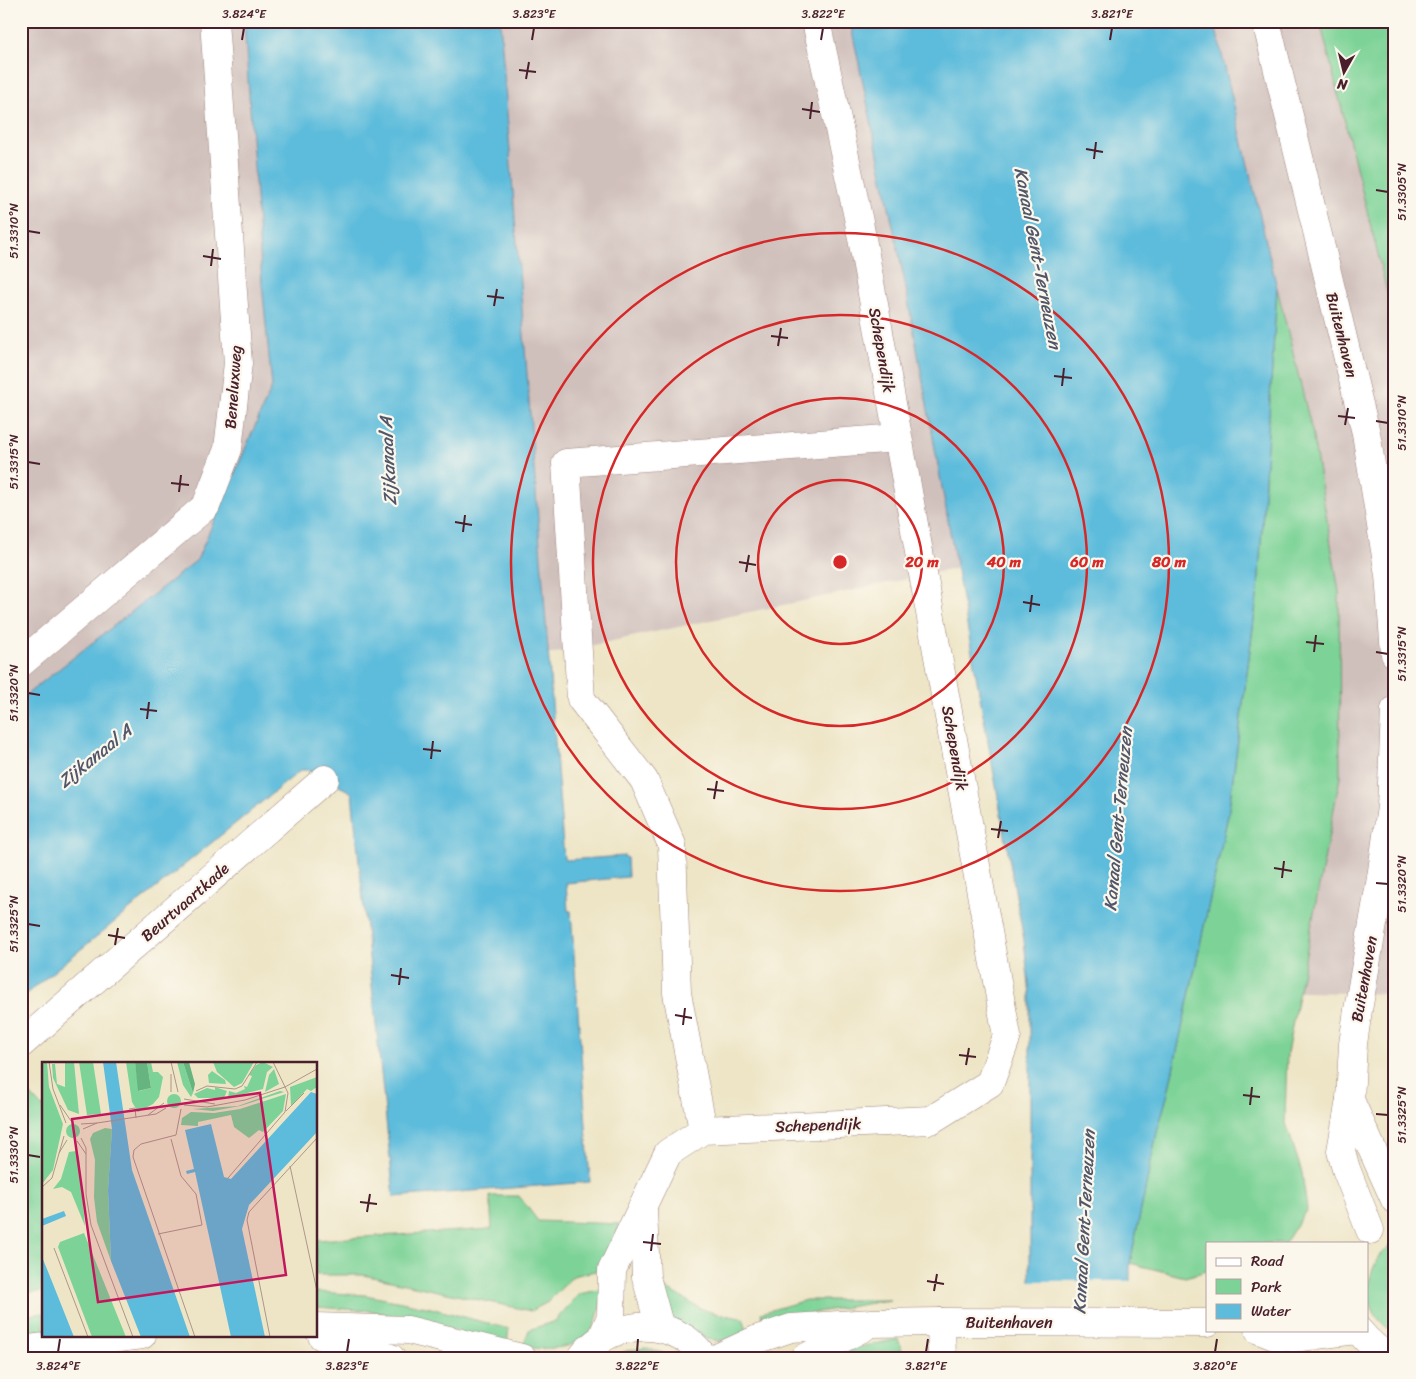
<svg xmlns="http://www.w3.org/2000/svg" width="1416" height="1379" font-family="Sriracha,sans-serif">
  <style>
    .industrial { fill: #d0c0bc }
    .green { fill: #7dd397; stroke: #647961 }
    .water { fill: #5dbcdb; stroke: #546e83 }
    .pier { fill: #eee5c6 }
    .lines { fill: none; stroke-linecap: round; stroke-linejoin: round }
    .minor-casing { stroke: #9c8278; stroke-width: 29 }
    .major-casing { stroke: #9c8278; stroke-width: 29 }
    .minor { stroke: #fff; stroke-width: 28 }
    .major { stroke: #fff; stroke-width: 28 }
    .ticks { fill: none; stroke: #4a1f2b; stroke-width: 2 }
    .ring { fill: none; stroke: #d62828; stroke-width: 2.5 }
    .labels { text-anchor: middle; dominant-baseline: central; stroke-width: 4.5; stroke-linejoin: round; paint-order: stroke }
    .street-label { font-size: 16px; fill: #4a1f2b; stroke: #fbf7ec }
    .water-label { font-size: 18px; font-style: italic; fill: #515669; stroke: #fbf7ec }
    .inset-road { fill: none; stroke: #ac9688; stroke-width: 1 }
    .view { fill: #c2185b; fill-opacity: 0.15; stroke: #c2185b; stroke-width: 2.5 }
    .inset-edge { fill: none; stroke: #4a1f2b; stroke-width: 2.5 }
    .centre { fill: #d62828; stroke: #fbf7ec; stroke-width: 2.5 }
    .ring-label { font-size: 15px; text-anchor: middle; font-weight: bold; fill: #d62828; stroke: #fbf7ec; stroke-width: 4.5; stroke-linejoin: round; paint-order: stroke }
    .neatline { fill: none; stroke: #4a1f2b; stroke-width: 2 }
    .ticks-label { font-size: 12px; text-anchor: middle; fill: #4a1f2b }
  </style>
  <rect width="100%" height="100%" fill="#fbf7ec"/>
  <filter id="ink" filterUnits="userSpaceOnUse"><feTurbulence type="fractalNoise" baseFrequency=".02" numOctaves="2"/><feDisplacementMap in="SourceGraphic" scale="10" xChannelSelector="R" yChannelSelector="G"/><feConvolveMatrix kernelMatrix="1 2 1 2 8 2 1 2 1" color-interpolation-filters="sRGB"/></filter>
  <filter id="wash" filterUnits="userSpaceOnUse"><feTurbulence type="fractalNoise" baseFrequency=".0096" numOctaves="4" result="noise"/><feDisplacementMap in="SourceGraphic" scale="20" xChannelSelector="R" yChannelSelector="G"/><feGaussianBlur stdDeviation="1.12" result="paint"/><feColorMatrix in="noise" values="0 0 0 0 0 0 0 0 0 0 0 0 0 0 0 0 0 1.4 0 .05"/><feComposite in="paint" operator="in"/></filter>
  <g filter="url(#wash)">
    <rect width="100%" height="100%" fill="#eee5c6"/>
    <path class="industrial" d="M21 21H1395V994L1072 987V544L262 715 21 702Z"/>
    <g class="green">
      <path d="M1320 21H1395V324Z"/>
      <path d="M1277 288 1312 431 1339 592 1340 777 1287 1053 1285 1120 1302 1173 1307 1209 1285 1243H1207V1271L1185 1277 1130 1263 1157 1132 1168 1093 1228 815 1258 590Z"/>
      <path d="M21 1084 42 1107 44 1106V1291L21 1294Z"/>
      <path d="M490 1196H519L538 1221 620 1224 604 1269 573 1276 548 1302 531 1311 363 1275H316V1240L492 1229Z"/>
      <path d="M1395 1241V1333C1357 1311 1363 1265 1395 1241Z"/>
      <path d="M665 1288C677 1294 688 1302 700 1308 714 1314 728 1316 743 1318L749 1334 722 1341 706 1339 680 1326 670 1315 657 1289Z"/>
      <path d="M604 1289C601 1301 599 1315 594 1326 582 1351 546 1350 523 1347L529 1330 555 1321 579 1294Z"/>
      <path d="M316 1292 365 1295 427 1307 509 1329 507 1343 373 1311 316 1307Z"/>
      <path d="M806 1300H890L818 1312 764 1328 761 1313Z"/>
      <path d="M44 1313V1330L21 1332V1316Z"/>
      <path d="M898 1339 902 1350 880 1358H830L854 1348Z"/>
      <path d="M645 1348 663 1353 671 1358H611L626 1351Z"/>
    </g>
    <g class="water">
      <path d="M244 21H500L564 859 566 860 625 856 627 858 628 877 566 883 568 911H571L590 1182 394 1197 352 794 349 791 307 770H301L21 998V699L197 560 272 387 262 284Z"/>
      <path d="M850 21H1214L1277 288 1258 590 1228 815 1168 1093 1157 1132 1130 1263V1358L1030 1282V995L1024 940 905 283Z"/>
    </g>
    <path class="pier" d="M1029 1281H1132L1133 1358H1030Z"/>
  </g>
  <g filter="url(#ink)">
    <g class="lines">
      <defs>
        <g id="minor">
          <path d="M21 663 206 506 228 449 238 363 214 21"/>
          <path d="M21 1044 325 779"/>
          <path d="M703 1130 677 993 672 845 644 780 581 699 566 463 898 438"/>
          <path d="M643 1209 646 1277 660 1328"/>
          <path d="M941 1322 942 1358"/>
          <path d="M602 1338 611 1316 612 1270 668 1153 703 1130 931 1120 990 1083 1007 1036 859 222 816 21"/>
        </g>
        <g id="major">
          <path d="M1266 21 1366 433 1389 575 1395 654"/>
          <path d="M1350 1100 1395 1200"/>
          <path d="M1370 1230 1346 1169 1341 1151 1350 1100 1353 1044 1358 1010 1381 878 1391 807 1395 710"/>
          <path d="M316 1327 408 1330 522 1358"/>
          <path d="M1259 1330 1277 1337 1293 1338 1356 1330"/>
          <path d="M1358 1330C1368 1342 1377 1351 1391 1358"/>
          <path d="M322 1336 391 1358"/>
          <path d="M21 1350 142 1335"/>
          <path d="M581 1358C603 1328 646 1318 679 1335 690 1340 698 1349 705 1358"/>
          <path d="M717 1358 758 1339 791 1328 872 1323 941 1322 1207 1323"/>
          <path d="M805 1358 864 1327"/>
        </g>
      </defs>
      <use href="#minor" class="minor-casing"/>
      <use href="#major" class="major-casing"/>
      <use href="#minor" class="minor"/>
      <use href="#major" class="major"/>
    </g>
  </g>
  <path class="ticks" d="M242 40 244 28M532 40 534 28M821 40 823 28M1110 40 1112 28M519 70 536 72M526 79 529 62M802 109 820 112M810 119 812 102M1086 149 1103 152M1094 159 1096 142M1376 190 1388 192M28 231 40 233M203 256 221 259M211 266 213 249M487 296 504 298M494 306 497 289M771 336 788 338M778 346 781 328M1054 376 1072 378M1062 386 1064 368M1338 416 1355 418M1376 421 1388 423M1345 425 1348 408M28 462 40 464M171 483 189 485M179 492 181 475M455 522 472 525M463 532 465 515M739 562 756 565M746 572 749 555M1023 602 1040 605M1030 612 1032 595M1306 642 1324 644M1314 652 1316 635M1376 652 1388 654M28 693 40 695M140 709 157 711M147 719 149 702M423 749 441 751M431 759 433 741M707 789 724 791M714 799 717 781M991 829 1008 831M998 838 1001 821M1274 868 1292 871M1282 878 1284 861M1376 883 1388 884M28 924 40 926M108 935 125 938M115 945 118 928M391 975 409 978M399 985 401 968M675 1015 692 1018M683 1025 685 1008M959 1055 976 1057M966 1065 969 1048M1243 1095 1260 1097M1250 1105 1252 1087M1376 1114 1388 1115M28 1155 40 1157M360 1202 377 1204M367 1212 370 1194M643 1242 661 1244M651 1251 653 1234M927 1281 944 1284M934 1291 937 1274M58 1352 60 1339M347 1352 349 1339M637 1352 638 1339M926 1352 928 1339M1215 1352 1217 1339"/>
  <g class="ring">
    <circle cx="840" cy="562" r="82"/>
    <circle cx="840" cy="562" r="164"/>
    <circle cx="840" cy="562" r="247"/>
    <circle cx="840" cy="562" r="329"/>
  </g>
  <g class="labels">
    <g class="street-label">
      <text transform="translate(1342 335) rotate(76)">Buitenhaven</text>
      <text transform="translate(882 350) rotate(80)">Schependijk</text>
      <text transform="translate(233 387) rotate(-86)">Beneluxweg</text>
      <text transform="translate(955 748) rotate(80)">Schependijk</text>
      <text transform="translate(185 902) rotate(-41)">Beurtvaartkade</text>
      <text transform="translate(1364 979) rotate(-80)">Buitenhaven</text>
      <text transform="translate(818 1125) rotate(-2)">Schependijk</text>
      <text x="1009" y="1322">Buitenhaven</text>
    </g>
    <g class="water-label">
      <text transform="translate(1038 258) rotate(79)">Kanaal Gent-Terneuzen</text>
      <text transform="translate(388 461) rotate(-93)">Zijkanaal A</text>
      <text transform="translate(95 756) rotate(-39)">Zijkanaal A</text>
      <text transform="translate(1118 819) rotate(-85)">Kanaal Gent-Terneuzen</text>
      <text transform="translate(1084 1222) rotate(-87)">Kanaal Gent-Terneuzen</text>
    </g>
  </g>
  <g transform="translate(42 1062)">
    <rect width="275" height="275" fill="#eee5c6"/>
    <path d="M0 0H5L7 25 21 62 11 108 0 122ZM23 0H32L37 52 26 48 11 16 10 2H13L15 22 23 25ZM37 0H51L59 52 45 53ZM84 0H93L97 29 109 26 105 0H109L111 10H116L121 15 117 35 111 42 96 50 90 40ZM135 0H141L151 31 149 35 141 23ZM171 0H212L200 21 192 25 175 10ZM221 0 231 5 225 10 221 27 186 36 187 29 194 31 203 27 202 24 205 25 210 14 207 13 214 3ZM232 7 237 22 223 30 227 13ZM170 9 183 18 184 22 167 21 166 13ZM275 15V25L269 29 265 27 249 44 248 25ZM173 25 185 29 182 36H156L152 32 165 26 173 28ZM238 29 242 30 198 44 171 49 151 47 196 44ZM125 39a7 7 0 1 1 14 0a7 7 0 1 1-14 0ZM244 32 241 49 221 70 217 68 207 76 192 65 189 53 156 60V64L139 63 140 56 149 50 172 51 198 47ZM24 69a7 7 0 1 1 14 0a7 7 0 1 1-14 0ZM63 66 70 67 66 128 69 199 55 160 52 135 53 98 48 77 51 71ZM34 89 37 95 43 164 29 130 20 125 11 127 19 117 27 90ZM42 171 84 275H50L16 185 18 180Z" fill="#7dd397"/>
    <path d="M93 0H105L109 26 96 29ZM141 0H147L153 22 151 31Z" fill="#66b580"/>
    <path d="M61 0H74L90 108 148 275H99L69 199 66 128 70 67ZM269 30 275 32V70L207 143 200 167 223 275H189L153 110 145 112 144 109 152 107 143 68 169 62 182 115 189 117ZM22 149 24 154 0 164V157ZM0 195 7 212 32 275H0Z" fill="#5dbcdb"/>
    <path class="inset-road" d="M7 0 11 27 24 61M129 0 136 30M129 12V30M154 29 165 24 193 27 200 24 215 0M142 37 173 42M18 43 29 59M142 43 165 45 203 38 243 25 275 7M87 47 93 46 94 56M139 47 134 73 99 82 92 88 91 95 153 275M244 49 262 31M106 53 122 41M39 62 55 61M41 67 55 61 114 52 124 46M39 76 44 86V132L49 163 91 275M35 79 44 92M17 91 25 78M248 104 275 229M186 116 243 50 246 31 231 0M0 125 10 116 22 74M116 172 160 163 154 132 139 114 129 77M12 186 46 275M228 275 205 158 207 150 275 76"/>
    <path class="view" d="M218 31 244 213 56 240 30 57Z"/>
    <rect width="275" height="275" class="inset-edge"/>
  </g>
  <circle cx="840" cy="562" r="8" class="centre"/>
  <g class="ring-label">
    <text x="922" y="567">20 m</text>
    <text x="1004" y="567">40 m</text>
    <text x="1087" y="567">60 m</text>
    <text x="1169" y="567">80 m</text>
  </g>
  <rect width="1416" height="1379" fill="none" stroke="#fbf7ec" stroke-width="55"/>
  <rect x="1206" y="1242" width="162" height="90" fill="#fbf7ec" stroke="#b4a19f"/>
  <rect x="1216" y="1258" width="25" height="8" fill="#ffffff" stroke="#b4a19f"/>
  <text x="1251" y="1266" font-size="15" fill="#4a1f2b">Road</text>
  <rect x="1216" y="1279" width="25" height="15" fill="#7dd397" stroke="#b4a19f"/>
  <text x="1251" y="1292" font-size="15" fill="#4a1f2b">Park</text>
  <rect x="1216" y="1304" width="25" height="15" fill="#5dbcdb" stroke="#b4a19f"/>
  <text x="1251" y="1316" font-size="15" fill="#4a1f2b">Water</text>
  <g transform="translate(1344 72) rotate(188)" stroke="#fbf7ec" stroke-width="4" paint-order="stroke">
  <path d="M0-4L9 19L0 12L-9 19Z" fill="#4a1f2b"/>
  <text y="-8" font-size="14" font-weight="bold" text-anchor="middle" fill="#4a1f2b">N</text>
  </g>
  <rect x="28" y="28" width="1360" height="1324" class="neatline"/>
  <g class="ticks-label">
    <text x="244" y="18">3.824°E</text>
    <text x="534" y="18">3.823°E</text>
    <text x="823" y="18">3.822°E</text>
    <text x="1112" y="18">3.821°E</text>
    <text transform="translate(1402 192) rotate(-90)" y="4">51.3305°N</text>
    <text transform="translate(14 231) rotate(-90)" y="4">51.3310°N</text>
    <text transform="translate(1402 423) rotate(-90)" y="4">51.3310°N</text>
    <text transform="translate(14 462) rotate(-90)" y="4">51.3315°N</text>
    <text transform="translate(1402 654) rotate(-90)" y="4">51.3315°N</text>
    <text transform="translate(14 693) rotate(-90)" y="4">51.3320°N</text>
    <text transform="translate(1402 884) rotate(-90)" y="4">51.3320°N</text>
    <text transform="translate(14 924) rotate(-90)" y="4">51.3325°N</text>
    <text transform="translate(1402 1115) rotate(-90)" y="4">51.3325°N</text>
    <text transform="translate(14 1155) rotate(-90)" y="4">51.3330°N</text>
    <text x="58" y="1370">3.824°E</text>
    <text x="347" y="1370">3.823°E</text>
    <text x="637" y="1370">3.822°E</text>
    <text x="926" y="1370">3.821°E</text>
    <text x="1215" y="1370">3.820°E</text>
  </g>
</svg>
